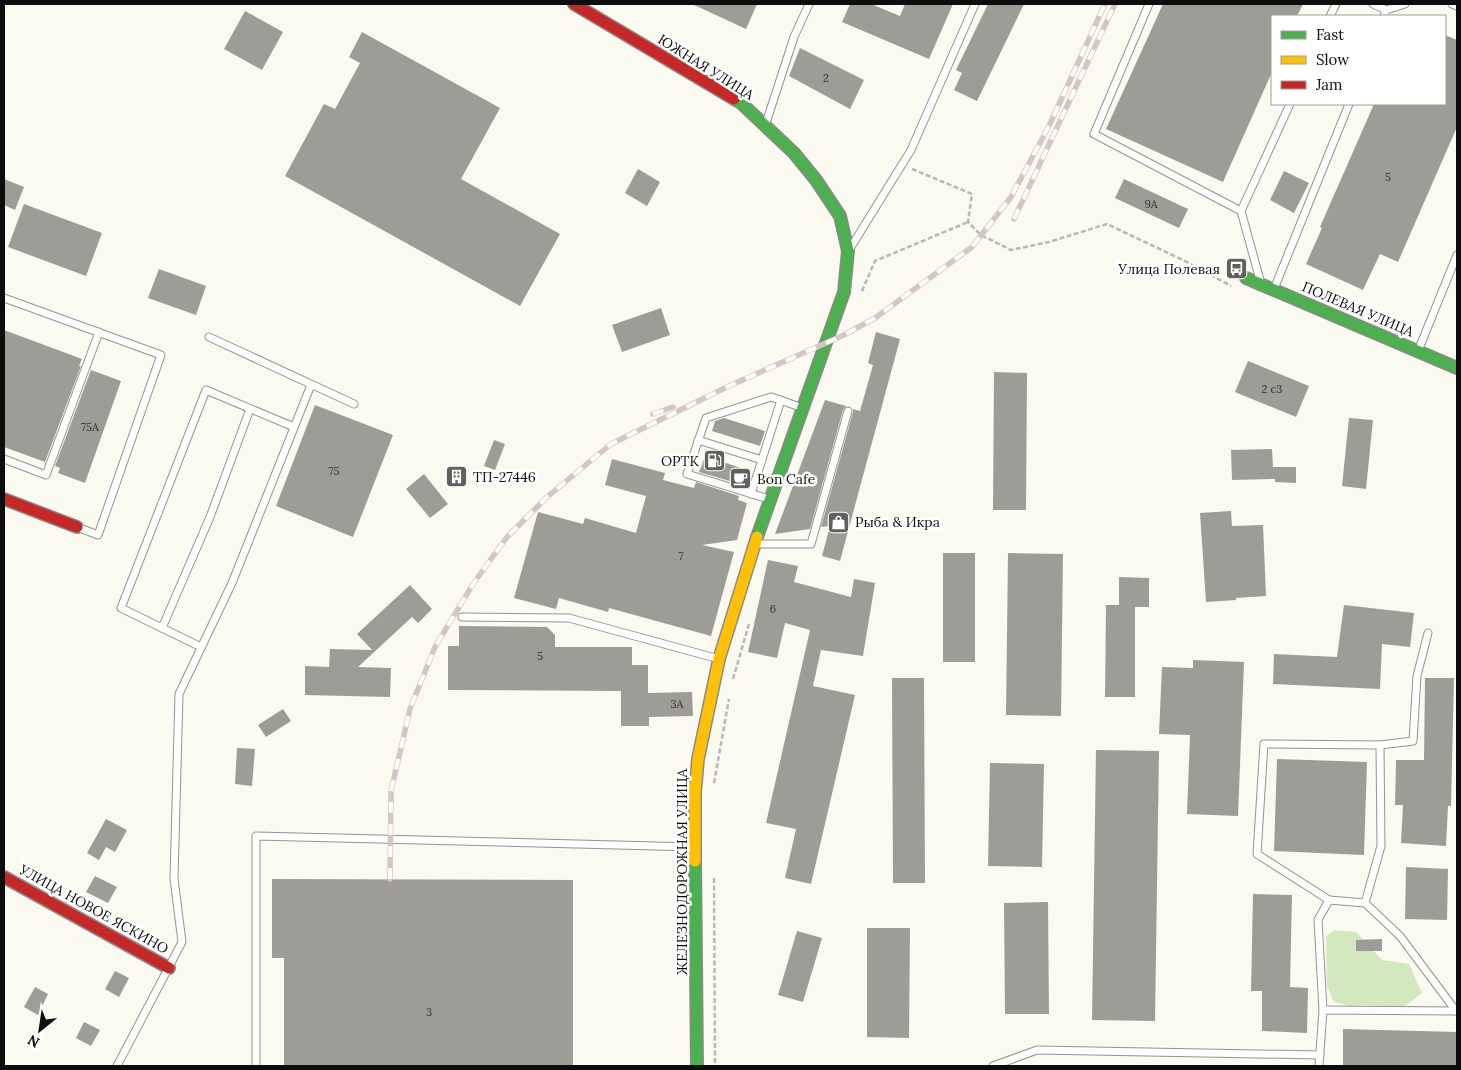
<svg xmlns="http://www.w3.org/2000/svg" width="1461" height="1070" font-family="Lora,serif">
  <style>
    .forest { fill: #d2e8bf }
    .building { fill: #9e9c97 }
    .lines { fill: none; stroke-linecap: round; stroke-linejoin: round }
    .lane-casing { stroke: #949490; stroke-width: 9 }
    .fast-casing { stroke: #8b8a86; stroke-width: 14 }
    .slow-casing { stroke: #8b8a86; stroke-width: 14 }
    .jam-casing { stroke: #8b8a86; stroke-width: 14 }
    .path { stroke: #b8b8b6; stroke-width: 2.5; stroke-dasharray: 5 2.5; stroke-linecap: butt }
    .lane { stroke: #fefefd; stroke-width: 7 }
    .fast { stroke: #4caf50; stroke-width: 11 }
    .slow { stroke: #ffc107; stroke-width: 11 }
    .jam { stroke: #c62828; stroke-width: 11 }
    .rail-casing { stroke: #d7c5c3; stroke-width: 5.5 }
    .rail { stroke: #fff; stroke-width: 4; stroke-dasharray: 11; stroke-linecap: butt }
    .labels { text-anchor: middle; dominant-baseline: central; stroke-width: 5; stroke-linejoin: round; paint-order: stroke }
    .number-label { font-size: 11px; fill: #313130 }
    .street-label { font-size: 14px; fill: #0d0d0d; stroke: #fff }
    .poi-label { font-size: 14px; fill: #0d0d0d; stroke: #fff; text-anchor: start }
  </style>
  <rect width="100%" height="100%" fill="#fbfaf1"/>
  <path class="forest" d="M1334 930 1356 932 1382 960 1409 964 1422 993 1404 1007 1366 1005 1350 1006 1334 1002 1327 986 1326 937Z"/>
  <g class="building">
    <path d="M692 4H757L746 29Z"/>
    <path d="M850 4H871L900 16 905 4H953L929 59 842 22Z"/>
    <path d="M988 4H1024L977 101 954 90 962 73 956 70Z"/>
    <path d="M1163 4H1303L1297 16H1272V72L1223 182 1106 129Z"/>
    <path d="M245 11 283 32 262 70 224 49Z"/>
    <path d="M362 32 500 108 461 179 560 234 520 306 285 176 324 104 335 109 360 63 349 57Z"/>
    <path d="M1445 35 1457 40V127L1398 262 1380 254 1363 290 1306 264 1322 228 1320 227 1374 104H1445Z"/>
    <path d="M800 48 864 80 850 109 789 76Z"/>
    <path d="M638 169 660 182 647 206 625 193Z"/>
    <path d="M1284 171 1309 183 1294 213 1270 200Z"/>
    <path d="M4 179 24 187 15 210 4 205Z"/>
    <path d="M1124 179 1188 209 1179 228 1115 198Z"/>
    <path d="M24 204 102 233 86 276 8 247Z"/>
    <path d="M159 269 206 286 196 315 148 298Z"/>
    <path d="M661 308 670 335 622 352 612 325Z"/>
    <path d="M4 330 82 359 79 366H81L45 462 4 447Z"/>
    <path d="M876 332 900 339 840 561 822 556 830 526 821 527 853 412V409L860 411 873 365 868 363Z"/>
    <path d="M1248 361 1309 386 1296 417 1235 392Z"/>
    <path d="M91 370 121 381 85 483 58 473 60 468 55 466Z"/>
    <path d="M994 372 1027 373 1026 510H993Z"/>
    <path d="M825 400 846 406 843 410 810 529 775 534Z"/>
    <path d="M315 405 393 435 353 537 276 506Z"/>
    <path d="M724 418 765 431 760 446 712 431 715 421Z"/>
    <path d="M1349 418 1373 420 1366 489 1342 486Z"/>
    <path d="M494 440 505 444 495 470 484 466Z"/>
    <path d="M1272 449 1273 467H1296V483L1275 482V479L1232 480 1231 450Z"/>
    <path d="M705 456 747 470 743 485 699 472Z"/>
    <path d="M612 459 665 473 663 480 694 488 696 482 739 496 738 500 747 503 737 540 702 545 734 552 711 636 609 608 608 612 559 598 556 609 514 598 538 512 583 524 585 518 636 533 646 496 605 485Z"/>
    <path d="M424 474 448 504 430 518 406 489Z"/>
    <path d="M1231 511 1232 526 1263 525 1266 596 1236 598V600L1206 602 1200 513Z"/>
    <rect x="943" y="553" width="32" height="109"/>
    <path d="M1008 553 1063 554 1061 716 1006 715Z"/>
    <path d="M768 560 798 566 794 582 851 597 854 579 875 583 863 656 821 650 813 686 855 695 811 884 785 878 796 829 766 823 810 630 785 623 777 658 748 652Z"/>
    <path d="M1119 577 1149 578V607H1135V697H1105L1106 605H1119Z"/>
    <path d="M410 585 432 609 418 623 412 617 358 667 391 668 390 697 305 695V666L329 667 330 649 372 650 357 634Z"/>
    <path d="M1344 605 1414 613 1410 647 1382 644 1380 689 1273 684 1274 654 1337 657Z"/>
    <path d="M459 626 547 627 555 635V647H632V665H648V693L692 692 693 716 649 717V726H621V691L448 690V646H459Z"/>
    <path d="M1193 660 1244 662 1238 816 1187 814 1190 735 1159 734 1162 667 1193 668Z"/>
    <path d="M892 678H924L925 883H893Z"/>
    <path d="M1425 678H1454L1451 806H1448L1446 846 1401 843 1403 805H1395L1396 760H1424Z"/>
    <path d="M283 709 291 721 266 737 258 725Z"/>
    <path d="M237 748 255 749 252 786 235 784Z"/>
    <path d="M1096 750 1159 751 1155 1021 1092 1020Z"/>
    <path d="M1277 759 1367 762 1364 855 1274 851Z"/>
    <path d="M990 763 1044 764 1042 867 988 866Z"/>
    <path d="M106 819 127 830 115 852 106 847 99 860 87 853Z"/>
    <path d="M1406 867 1448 869 1447 920 1405 919Z"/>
    <path d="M95 876 117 887 108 903 86 892Z"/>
    <path d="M272 879 573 880V1066H284V958H272Z"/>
    <path d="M1253 894 1292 895 1290 987 1308 988 1307 1033 1262 1031V991H1251Z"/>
    <path d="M1048 902 1049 1014H1005L1004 903Z"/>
    <path d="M867 928H910L909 1038 867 1037Z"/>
    <path d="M797 931 822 938 803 1002 778 995Z"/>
    <path d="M1382 939V951H1356V940Z"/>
    <path d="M115 971 129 978 119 997 105 989Z"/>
    <path d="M35 987 48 994 38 1015 24 1007Z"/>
    <path d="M84 1022 100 1030 91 1046 76 1038Z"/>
    <path d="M1343 1029 1457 1032V1066H1343Z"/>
  </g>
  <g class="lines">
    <defs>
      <g id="lane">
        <path d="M1149 4 1094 134 1241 211 1290 104"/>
        <path d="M1373 4 1386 10"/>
        <path d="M1452 4 1457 6"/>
        <path d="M1330 16 1336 4"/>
        <path d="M1384 16 1386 10 1405 4"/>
        <path d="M766 123 794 37 809 4"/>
        <path d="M1241 211 1260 280"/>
        <path d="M851 247 911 150 975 4"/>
        <path d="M1274 289 1349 104"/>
        <path d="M4 298 161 355 98 535 77 527"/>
        <path d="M209 337 354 404"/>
        <path d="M1418 351 1457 255"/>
        <path d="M698 440 762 460"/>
        <path d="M4 459 46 475 99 332"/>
        <path d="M751 494 781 400"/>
        <path d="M769 499 687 474 706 418 771 397 803 408"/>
        <path d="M755 544H811L848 411"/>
        <path d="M462 617 569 618 719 659"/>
        <path d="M162 628 210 517 250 409"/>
        <path d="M201 647 121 608 206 390 294 427"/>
        <path d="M1380 745 1413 741 1417 676 1428 633"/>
        <path d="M1329 900 1257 854 1264 744 1380 745 1381 846 1365 903"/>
        <path d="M1323 1010 1318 920 1329 900 1365 903 1400 936 1456 1011"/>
        <path d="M117 1066 182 942 174 879 179 694 232 583 311 385"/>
        <path d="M256 1066V836L695 847"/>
        <path d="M993 1066 1037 1050 1320 1055"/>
        <path d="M1319 1066 1323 1010 1457 1011"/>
      </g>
      <g id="fast">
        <path d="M734 99 741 103 794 153 816 180 840 216 848 251 844 292 757 537"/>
        <path d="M1246 278 1457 368"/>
        <path d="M695 861 697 1066"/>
      </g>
      <path id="slow" d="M695 861V793L698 759 719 659 757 537"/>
      <g id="jam">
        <path d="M574 4 734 99"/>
        <path d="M4 499 77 527"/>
        <path d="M4 877 169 968"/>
      </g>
    </defs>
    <use href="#lane" class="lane-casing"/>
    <use href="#fast" class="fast-casing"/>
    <use href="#slow" class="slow-casing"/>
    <use href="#jam" class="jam-casing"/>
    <g class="path">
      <path d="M912 169 972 194 968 222 981 235 1011 250 1049 242 1107 224 1187 262 1231 286"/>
      <path d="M862 291 875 261 968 222"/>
      <path d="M733 679 749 624"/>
      <path d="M714 783 729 699"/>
      <path d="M714 878 715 1066"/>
    </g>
    <use href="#lane" class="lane"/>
    <use href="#fast" class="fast"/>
    <use href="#slow" class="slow"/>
    <use href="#jam" class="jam"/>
    <defs>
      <g id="rail">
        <path d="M1014 219 1115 4"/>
        <path d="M653 414 673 407"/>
        <path d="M390 879 391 791 410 709 435 647 473 584 507 537 547 497 611 444 729 386 844 335 875 318 972 247 1011 197 1049 126 1105 4"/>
      </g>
    </defs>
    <use href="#rail" class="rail-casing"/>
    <use href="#rail" class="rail"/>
  </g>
  <defs>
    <symbol id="bus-square" viewBox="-11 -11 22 22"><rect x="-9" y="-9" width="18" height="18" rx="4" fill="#60605d" stroke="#fff"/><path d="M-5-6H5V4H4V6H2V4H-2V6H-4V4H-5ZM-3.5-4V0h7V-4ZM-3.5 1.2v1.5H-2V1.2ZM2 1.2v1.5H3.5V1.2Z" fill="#fff"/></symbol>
    <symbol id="fuel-square" viewBox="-11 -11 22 22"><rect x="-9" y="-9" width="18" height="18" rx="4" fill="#60605d" stroke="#fff"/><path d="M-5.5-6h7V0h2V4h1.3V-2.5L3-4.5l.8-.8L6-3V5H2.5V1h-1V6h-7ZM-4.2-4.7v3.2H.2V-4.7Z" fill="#fff"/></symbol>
    <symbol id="building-square" viewBox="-11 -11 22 22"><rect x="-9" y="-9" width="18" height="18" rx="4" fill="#60605d" stroke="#fff"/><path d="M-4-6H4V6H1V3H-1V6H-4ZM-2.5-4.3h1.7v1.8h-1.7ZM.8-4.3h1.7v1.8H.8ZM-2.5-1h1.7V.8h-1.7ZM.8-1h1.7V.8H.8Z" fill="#fff"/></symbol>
    <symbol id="cafe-square" viewBox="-11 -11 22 22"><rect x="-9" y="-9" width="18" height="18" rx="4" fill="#60605d" stroke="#fff"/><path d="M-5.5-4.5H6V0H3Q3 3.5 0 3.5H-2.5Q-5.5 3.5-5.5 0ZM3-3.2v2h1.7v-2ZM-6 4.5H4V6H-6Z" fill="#fff"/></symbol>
    <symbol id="shop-square" viewBox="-11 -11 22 22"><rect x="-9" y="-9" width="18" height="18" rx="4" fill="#60605d" stroke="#fff"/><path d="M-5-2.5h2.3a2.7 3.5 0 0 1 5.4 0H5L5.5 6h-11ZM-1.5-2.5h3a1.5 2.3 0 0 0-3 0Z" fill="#fff"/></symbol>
  </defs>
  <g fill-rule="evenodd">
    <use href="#bus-square" x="1224" y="256" width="25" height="25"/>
    <use href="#fuel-square" x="702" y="448" width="25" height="25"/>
    <use href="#building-square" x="444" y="464" width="25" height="25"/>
    <use href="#cafe-square" x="728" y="466" width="25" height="25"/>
    <use href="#shop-square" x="826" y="510" width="25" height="25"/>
  </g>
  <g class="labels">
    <g class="number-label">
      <text x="826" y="78">2</text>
      <text x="1388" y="177">5</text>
      <text x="1151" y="204">9А</text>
      <text x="1272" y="389">2 с3</text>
      <text x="90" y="427">75А</text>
      <text x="334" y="471">75</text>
      <text x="681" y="556">7</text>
      <text x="773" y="609">6</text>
      <text x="540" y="656">5</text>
      <text x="677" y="704">3А</text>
      <text x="429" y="1012">3</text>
    </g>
    <g class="street-label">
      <text transform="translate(706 67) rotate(32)">ЮЖНАЯ УЛИЦА</text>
      <text transform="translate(1358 309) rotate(23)">ПОЛЕВАЯ УЛИЦА</text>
      <text transform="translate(682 872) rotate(-90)">ЖЕЛЕЗНОДОРОЖНАЯ УЛИЦА</text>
      <text transform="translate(94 909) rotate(29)">УЛИЦА НОВОЕ ЯСКИНО</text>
    </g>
    <g class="poi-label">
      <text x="1220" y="269" text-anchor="end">Улица Полевая</text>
      <text x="699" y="461" text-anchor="end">ОРТК</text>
      <text x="473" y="477">ТП-27446</text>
      <text x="757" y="479">Bon Cafe</text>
      <text x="855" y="522">Рыба &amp; Икра</text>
    </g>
  </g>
  <rect width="1461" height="1070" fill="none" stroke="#0d0d0d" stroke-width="10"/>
  <rect x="1271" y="15" width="175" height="90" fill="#ffffff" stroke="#9e9e9e"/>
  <rect x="1281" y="31" width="25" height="8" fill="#4caf50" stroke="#9e9e9e"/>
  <text x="1316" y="40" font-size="15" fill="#0d0d0d">Fast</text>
  <rect x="1281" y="56" width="25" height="8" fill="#ffc107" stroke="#9e9e9e"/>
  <text x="1316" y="65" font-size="15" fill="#0d0d0d">Slow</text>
  <rect x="1281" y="81" width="25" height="8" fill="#c62828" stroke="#9e9e9e"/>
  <text x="1316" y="90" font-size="15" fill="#0d0d0d">Jam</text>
  <g transform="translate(40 1030) rotate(210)" stroke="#ffffff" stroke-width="4" paint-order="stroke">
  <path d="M0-4L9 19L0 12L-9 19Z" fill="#0d0d0d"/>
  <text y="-8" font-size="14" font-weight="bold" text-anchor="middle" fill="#0d0d0d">N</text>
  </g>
</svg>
